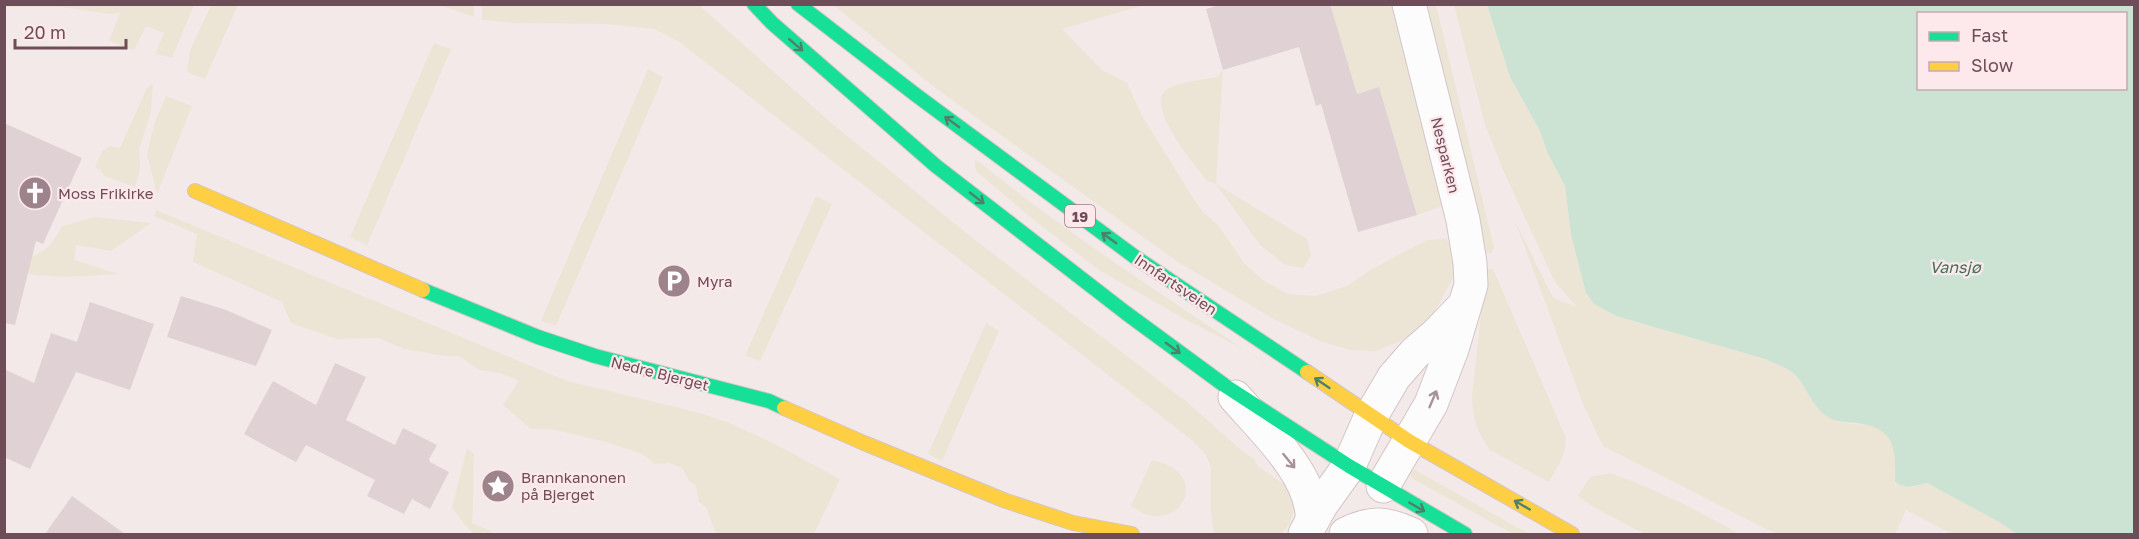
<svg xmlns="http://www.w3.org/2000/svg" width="2139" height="539" font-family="'Golos Text',sans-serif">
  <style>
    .green { fill: #ece5d5 }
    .water { fill: #cce3d4; fill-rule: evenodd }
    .building { fill: #e0d1d4 }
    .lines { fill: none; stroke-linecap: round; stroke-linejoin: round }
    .street-casing { stroke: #d2c5c8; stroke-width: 35 }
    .fast-casing { stroke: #d4c5c9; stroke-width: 16 }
    .slow-casing { stroke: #d4c5c9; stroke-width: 16 }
    .street { stroke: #fdfcfc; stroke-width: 33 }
    .fast { stroke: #16e098; stroke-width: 14 }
    .slow { stroke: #ffcf43; stroke-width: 14 }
    .oneway { stroke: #4f806e }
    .oneway2 { stroke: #a7929a }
    .labels { text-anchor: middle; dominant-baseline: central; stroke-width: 4.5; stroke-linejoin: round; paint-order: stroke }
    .shield { fill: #fde9eb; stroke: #997b84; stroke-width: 1.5 }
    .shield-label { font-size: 14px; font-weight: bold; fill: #6e4c58 }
    .street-label { font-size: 15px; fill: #6e4c58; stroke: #fde9eb }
    .poi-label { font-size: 15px; fill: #6e4c58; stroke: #fde9eb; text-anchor: start }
    .water-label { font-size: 16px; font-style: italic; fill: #427259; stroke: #fde9eb }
  </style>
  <rect width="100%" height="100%" fill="#f4e9e9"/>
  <g class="green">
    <path d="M4 5 5 4 194 5 172 58 155 54 164 33 146 26 134 50 109 41 120 13 111 14 60 7H5Z"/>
    <path d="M211 5H238L205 79 187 72 190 51Z"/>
    <path d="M439 5H474V17Z"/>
    <path d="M482 5H699L829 121 970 236 1187 402 1241 450 1254 459 1258 466 1286 486 1293 494 1295 507 1290 523 1282 534H1214L1211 513V468L1206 455 1193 441 678 41 654 29 607 24 516 23 482 20Z"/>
    <path d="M833 5H1144L1062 29 1102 70 1127 83 1141 114 1193 198 1203 212 1218 225 1244 263 1264 281 1288 294 1315 296 1347 286 1369 271 1411 248 1428 240 1445 239 1455 246 1454 276 1434 313 1418 331 1396 343 1375 351 1350 350 1320 341 1272 318 1178 262 938 90Z"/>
    <path d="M1330 5H1394L1424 115 1442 206 1417 215 1379 87 1357 94Z"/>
    <path d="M1425 5H1436L1494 248 1491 253H1483Z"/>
    <path d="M1454 5H1487L1510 77 1540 131 1547 152 1565 186 1571 235 1586 293 1594 304 1616 316 1765 359C1776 364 1789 368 1797 378 1811 394 1815 406 1835 419 1851 429 1876 417 1890 439 1898 451 1896 467 1895 481L1913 487 1927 483 1999 522 2017 534H1952L1906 510 1895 534H1776L1603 446 1583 404 1515 221 1553 298 1577 307 1555 282 1504 172 1485 125Z"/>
    <path d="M434 43 451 49 367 245 350 237Z"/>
    <path d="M648 69 663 77 556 326 541 321Z"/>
    <path d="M1223 70 1216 184 1307 239 1311 255 1303 268 1285 265 1260 245 1216 184 1207 181C1195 165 1148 110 1164 92 1172 82 1204 80 1217 77Z"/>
    <path d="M153 83 151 112 139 149 140 168 135 187 104 176 101 170 95 168 102 151 110 146 120 148 147 88Z"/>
    <path d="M166 96 192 106 157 194 147 154 155 122Z"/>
    <path d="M974 160 978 161C1084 247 1201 319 1313 396L1249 352 1181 317 1099 270 1035 221 976 171Z"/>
    <path d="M816 196 832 204 760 361 745 356Z"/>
    <path d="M156 210 567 381 700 413 727 422 769 441 840 479 814 534H716L706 507 699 502 696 485 689 481 683 469 670 463 655 464 642 454 606 442 551 429H531L503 405 519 381 500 373 479 370 459 356H444L404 349 378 338 337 339 291 323 282 302 193 262 197 234 154 216Z"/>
    <path d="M95 217 151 223 111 251 76 245 74 260 119 274C83 276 46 280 11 270L5 261C37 255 46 257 62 226Z"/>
    <path d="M1486 269H1493L1566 438C1566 455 1557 468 1549 482L1490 450C1477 433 1472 416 1472 395Z"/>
    <path d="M986 323 999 331 942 461 928 454Z"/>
    <path d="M467 448 474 454C472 477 474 500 472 523L491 531 492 534H473L452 508Z"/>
    <path d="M1152 460C1157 462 1165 463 1170 466 1201 483 1183 523 1148 515 1143 514 1136 509 1131 506Z"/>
    <path d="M1415 470 1529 534H1513L1413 479 1410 474 1411 471Z"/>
    <path d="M1610 473C1655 489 1698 510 1739 534H1644L1592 506 1578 496 1590 477Z"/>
  </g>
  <path class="water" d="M1487 5H2134V534H2017L1999 522 1927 483C1916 486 1903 490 1895 481 1896 446 1894 427 1855 423 1846 422 1836 422 1828 417 1813 408 1808 390 1797 377 1789 368 1776 364 1765 359L1616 316 1594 304 1586 293 1571 235 1565 186 1547 152 1540 131 1510 77ZM1918 14H2126V88H1918Z"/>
  <g class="building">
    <path d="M1223 4H1330L1357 94 1379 87 1417 215 1358 232 1321 104 1316 106 1299 47 1223 70 1206 9Z"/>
    <path d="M4 123 82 158 43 244 36 241 15 325 4 323Z"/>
    <path d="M181 296 226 310 272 330 256 366 167 337Z"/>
    <path d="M90 302 154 324 130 390 76 372 30 469 4 457V369L34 383 51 333 77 342Z"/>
    <path d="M335 363 366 377 346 420 395 445 403 428 437 445 429 459 430 462 449 472 430 509 412 499 404 514 367 496 375 480 306 445 296 462 244 434 273 381 316 405Z"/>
    <path d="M72 496 125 534H45Z"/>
  </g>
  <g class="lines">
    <defs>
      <g id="street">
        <path d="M1235 397C1263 429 1315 477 1312 521"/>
        <path d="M1383 486 1431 404 1452 349 1471 285 1470 263 1463 220 1409 4"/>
        <path d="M1305 534 1321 505 1349 466 1371 416 1394 377 1415 353 1437 334 1461 309"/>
        <path d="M1346 534C1372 521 1386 523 1411 534"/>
      </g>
      <g id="fast">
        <path d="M754 4 772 23 936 166 1126 313 1224 385 1349 466 1465 534"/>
        <path d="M798 4 916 95 1135 257 1307 372"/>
        <path d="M423 290 538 337 595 356 769 401 784 408"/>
      </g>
      <g id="slow">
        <path d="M195 191 423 290"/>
        <path d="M1307 372 1409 441 1572 534"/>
        <path d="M784 408 864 443 1006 501 1073 523 1132 534"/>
      </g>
    </defs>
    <use href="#street" class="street-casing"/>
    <use href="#fast" class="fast-casing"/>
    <use href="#slow" class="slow-casing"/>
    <use href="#street" class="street"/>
    <use href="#fast" class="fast"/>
    <use href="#slow" class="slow"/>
  </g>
  <defs><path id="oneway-shaft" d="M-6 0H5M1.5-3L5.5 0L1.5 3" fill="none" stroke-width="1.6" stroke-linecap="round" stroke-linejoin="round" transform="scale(1.5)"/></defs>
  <g class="oneway">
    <use href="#oneway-shaft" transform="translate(796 45) rotate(41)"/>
    <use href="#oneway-shaft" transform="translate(952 122) rotate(-144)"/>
    <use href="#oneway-shaft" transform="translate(977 198) rotate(38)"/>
    <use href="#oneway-shaft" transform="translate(1109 238) rotate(-144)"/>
    <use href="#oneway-shaft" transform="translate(1173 348) rotate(36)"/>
    <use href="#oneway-shaft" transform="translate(1322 383) rotate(-146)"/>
    <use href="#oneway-shaft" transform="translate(1522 505) rotate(-150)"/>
    <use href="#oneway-shaft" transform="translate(1417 507) rotate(30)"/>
  </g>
  <g class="oneway2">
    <use href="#oneway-shaft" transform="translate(1433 399) rotate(-67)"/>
    <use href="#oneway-shaft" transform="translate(1289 461) rotate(51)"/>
  </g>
  <defs>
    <symbol id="church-disc" viewBox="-11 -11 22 22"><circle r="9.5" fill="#9d838b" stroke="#fde9eb"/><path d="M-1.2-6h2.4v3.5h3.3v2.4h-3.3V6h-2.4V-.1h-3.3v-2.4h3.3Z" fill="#fff"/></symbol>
    <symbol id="parking-disc" viewBox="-11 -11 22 22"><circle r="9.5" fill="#9d838b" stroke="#fde9eb"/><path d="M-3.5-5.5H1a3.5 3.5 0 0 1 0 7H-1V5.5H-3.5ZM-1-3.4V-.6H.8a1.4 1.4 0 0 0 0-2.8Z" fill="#fff"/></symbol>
    <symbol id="sight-disc" viewBox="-11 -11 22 22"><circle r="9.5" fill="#9d838b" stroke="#fde9eb"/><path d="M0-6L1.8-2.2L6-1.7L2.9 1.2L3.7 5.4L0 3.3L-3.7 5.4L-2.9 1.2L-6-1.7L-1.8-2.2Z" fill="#fff"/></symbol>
  </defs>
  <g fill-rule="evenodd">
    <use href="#church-disc" x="16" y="174" width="38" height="38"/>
    <use href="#parking-disc" x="655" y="262" width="38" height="38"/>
    <use href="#sight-disc" x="479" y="467" width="38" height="38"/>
  </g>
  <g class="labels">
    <rect class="shield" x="1065" y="205" width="30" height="22" rx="4.5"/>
    <g class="shield-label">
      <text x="1080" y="216">19</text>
    </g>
    <g class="street-label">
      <text transform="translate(1446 155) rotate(76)">Nesparken</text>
      <text transform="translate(1176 284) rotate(34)">Innfartsveien</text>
      <text transform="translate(660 373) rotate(14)">Nedre Bjerget</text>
    </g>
    <g class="poi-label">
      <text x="58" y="193">Moss Frikirke</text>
      <text x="697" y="281">Myra</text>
      <text x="521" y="477">Brannkanonen<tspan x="521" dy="17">på Bjerget</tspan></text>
    </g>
    <g class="water-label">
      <text x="1955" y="267">Vansjø</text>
    </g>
  </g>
  <rect width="2139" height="539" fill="none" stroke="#6e4c58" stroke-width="12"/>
  <rect x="1917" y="12" width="210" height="78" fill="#fde9eb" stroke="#c4aab0" stroke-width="1.5"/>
  <rect x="1929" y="32" width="30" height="9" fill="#16e098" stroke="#c4aab0" stroke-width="1.5"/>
  <text x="1971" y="42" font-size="18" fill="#6e4c58">Fast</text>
  <rect x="1929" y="62" width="30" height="9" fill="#ffcf43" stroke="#c4aab0" stroke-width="1.5"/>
  <text x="1971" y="72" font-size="18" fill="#6e4c58">Slow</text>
  <path d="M15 39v9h111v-9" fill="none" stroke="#6e4c58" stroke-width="3"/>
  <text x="24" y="39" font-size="18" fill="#6e4c58" stroke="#fde9eb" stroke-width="4.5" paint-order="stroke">20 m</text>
</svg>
